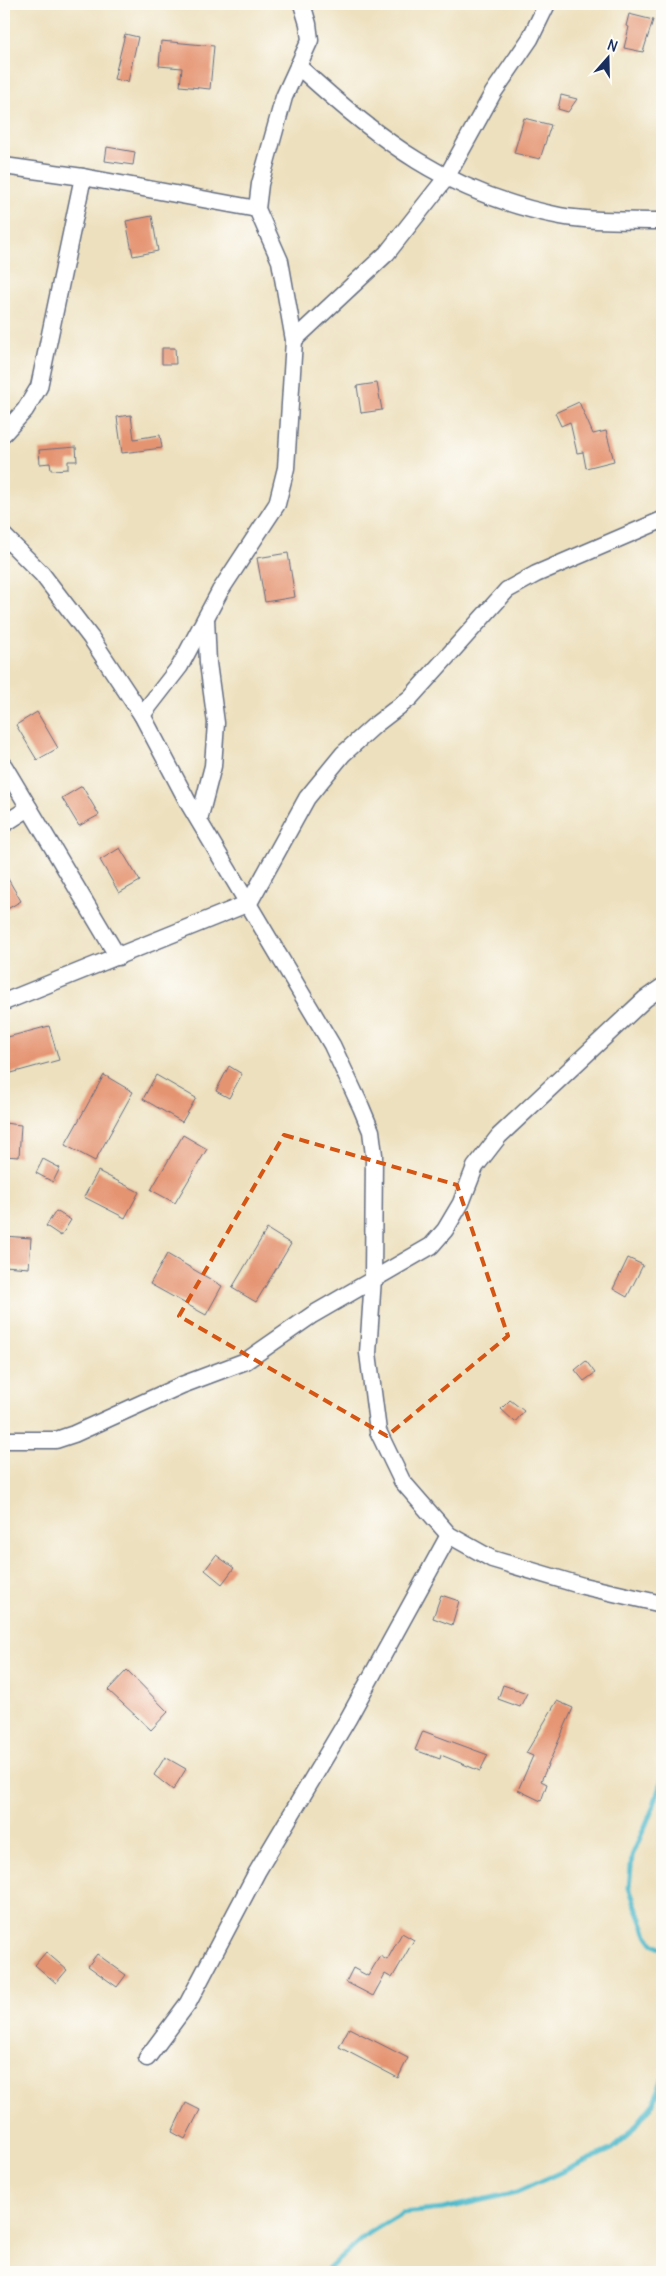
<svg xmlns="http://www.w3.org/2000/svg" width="666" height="2276" font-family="Delius,sans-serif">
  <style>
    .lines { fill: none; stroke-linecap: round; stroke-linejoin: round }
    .stream { stroke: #4eb9ca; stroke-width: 5 }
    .building { fill: #e59472 }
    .street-casing { stroke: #646d80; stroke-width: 19 }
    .street { stroke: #fff; stroke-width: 16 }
    .marked { fill: none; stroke: #d45514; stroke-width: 4; stroke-dasharray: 10 6; stroke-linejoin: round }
  </style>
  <rect width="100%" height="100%" fill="#fdfcf7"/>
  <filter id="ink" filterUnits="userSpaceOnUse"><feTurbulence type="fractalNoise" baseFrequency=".02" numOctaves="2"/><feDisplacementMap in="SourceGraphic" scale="10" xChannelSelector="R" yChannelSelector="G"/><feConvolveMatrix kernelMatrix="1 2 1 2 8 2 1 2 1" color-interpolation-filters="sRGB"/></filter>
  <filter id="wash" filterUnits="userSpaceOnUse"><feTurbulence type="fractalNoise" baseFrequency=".0096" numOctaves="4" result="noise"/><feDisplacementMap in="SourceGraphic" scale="20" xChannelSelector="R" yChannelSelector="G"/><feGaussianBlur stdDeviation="1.12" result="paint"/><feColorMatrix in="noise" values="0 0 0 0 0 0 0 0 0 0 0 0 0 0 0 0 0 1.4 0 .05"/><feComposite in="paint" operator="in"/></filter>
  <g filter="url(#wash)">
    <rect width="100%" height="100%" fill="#ede0be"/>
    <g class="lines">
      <g class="stream">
        <path d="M662 1779 653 1808 632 1856 629 1888 647 1935 653 1943 662 1948"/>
        <path d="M325 2272 367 2234 402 2213 443 2209 517 2192 612 2149 628 2135 654 2103 662 2080"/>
      </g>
    </g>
    <g id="blocks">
      <g class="building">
        <path d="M629 14 653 20 643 52 624 48 629 27 626 26Z"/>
        <path d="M125 34 138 37 128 82 114 79Z"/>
        <path d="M161 41 214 46 210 89 180 86 182 68 159 66Z"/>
        <path d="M561 95 577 99 568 112 558 109Z"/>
        <path d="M524 118 551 125 540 159 514 153Z"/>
        <path d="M107 147 135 152 133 165 105 161Z"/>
        <path d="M152 216 158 251 133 256 126 221Z"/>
        <path d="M162 348H175L176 364H162Z"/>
        <path d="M377 383 382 410 361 413 357 386Z"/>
        <path d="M579 402 593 434 606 431 614 461 586 468 583 452 577 453 570 422 561 426 555 413Z"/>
        <path d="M131 415 134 439 160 435 162 448 122 453 117 417Z"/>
        <path d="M76 447 77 461H68V469L51 470 50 463 40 464 39 450Z"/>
        <path d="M288 553 295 597 265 602 257 558Z"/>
        <path d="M37 712 58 748 37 760 16 725Z"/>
        <path d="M82 786 99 815 79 826 62 798Z"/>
        <path d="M120 848 140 881 119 893 100 860Z"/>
        <path d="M4 872 21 901 4 911Z"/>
        <path d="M49 1026 59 1060 4 1075V1038Z"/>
        <path d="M229 1066 242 1074 229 1098 216 1091Z"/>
        <path d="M104 1075 133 1092 95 1161 65 1145Z"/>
        <path d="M156 1075 196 1098 182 1122 143 1099Z"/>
        <path d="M4 1123 21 1125 19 1157 4 1156Z"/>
        <path d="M183 1135 207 1149 175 1203 151 1190Z"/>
        <path d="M43 1159 60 1168 53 1182 36 1173Z"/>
        <path d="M98 1171 139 1192 125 1218 84 1197Z"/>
        <path d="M56 1211 71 1220 61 1236 46 1226Z"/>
        <path d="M267 1229 291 1244 256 1302 232 1288Z"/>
        <path d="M4 1236 31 1238 29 1268 4 1266Z"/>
        <path d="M167 1254 222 1286 206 1315 150 1284Z"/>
        <path d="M628 1258 643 1265 627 1297 613 1289Z"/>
        <path d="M586 1361 595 1373 584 1381 575 1370Z"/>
        <path d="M510 1400 524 1411 515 1422 501 1409Z"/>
        <path d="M216 1555 234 1568 222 1584 205 1570Z"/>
        <path d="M441 1595 459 1601 452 1625 433 1618Z"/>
        <path d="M127 1670 168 1712 151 1730 108 1690Z"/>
        <path d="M503 1685 527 1693 520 1707 498 1699Z"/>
        <path d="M557 1701 573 1708 541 1781 547 1784 541 1801 518 1790 533 1756 526 1753Z"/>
        <path d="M423 1731 488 1755 480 1771 441 1755 440 1759 415 1750Z"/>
        <path d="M165 1757 186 1769 173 1790 154 1775Z"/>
        <path d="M402 1933 414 1940 392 1978 385 1974 373 1996 346 1982 353 1968 368 1976 380 1956 387 1960Z"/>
        <path d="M46 1952 67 1970 56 1983 35 1965Z"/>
        <path d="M97 1954 126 1975 117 1987 88 1966Z"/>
        <path d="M349 2028 408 2058 398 2078 339 2047Z"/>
        <path d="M186 2103 200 2110 185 2139 172 2132Z"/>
      </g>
    </g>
  </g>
  <g filter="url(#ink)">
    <use href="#blocks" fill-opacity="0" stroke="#646d80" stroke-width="1"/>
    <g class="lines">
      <defs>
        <g id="street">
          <path d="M298 66C379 141 449 194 560 216 593 222 629 220 662 221"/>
          <path d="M4 166 83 177 257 209"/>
          <path d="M294 340 387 253 446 178 493 93 530 39 547 4"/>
          <path d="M4 433 25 410 39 387 83 177"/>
          <path d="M4 536 42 574 91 638 142 715 190 806 332 1045 361 1107 371 1131 374 1155 373 1278 368 1353 378 1431 402 1481 449 1535 492 1559 583 1586 662 1604"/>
          <path d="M142 715 180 666 220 591 277 504 286 468 294 340 280 261 257 209 260 184 284 97 310 40 308 24 302 4"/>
          <path d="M4 766 118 957"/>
          <path d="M199 820 213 766 216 723 208 663 206 618"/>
          <path d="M4 824 29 808"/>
          <path d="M4 1002 249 903 307 798 343 754 375 725 410 698 507 590 536 574 662 520"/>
          <path d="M4 1440H56L74 1434 182 1385 246 1361 312 1315 431 1246 445 1230 461 1203 475 1167 499 1136 645 999 662 987"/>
          <path d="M147 2058 188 2003 257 1872 348 1719 449 1535"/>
        </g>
      </defs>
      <use href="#street" class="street-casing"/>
      <use href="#street" class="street"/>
    </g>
  </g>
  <path class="marked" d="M284 1135 457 1185 508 1336 387 1436 179 1316Z"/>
  <rect width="666" height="2276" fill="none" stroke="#fdfcf7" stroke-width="20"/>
  <g transform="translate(608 58) rotate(20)" stroke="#fdfcf7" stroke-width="4" paint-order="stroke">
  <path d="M0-4L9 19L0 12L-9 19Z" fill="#1b2f5e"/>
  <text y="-8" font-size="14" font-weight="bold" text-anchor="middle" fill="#1b2f5e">N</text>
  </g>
</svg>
